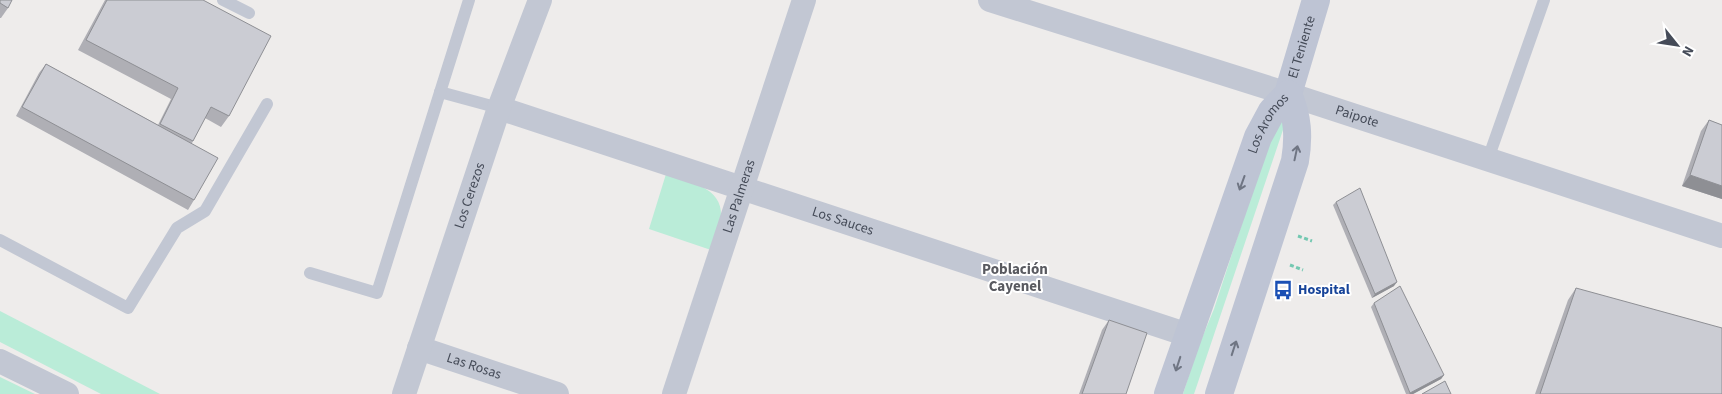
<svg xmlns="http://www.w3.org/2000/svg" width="1722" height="394" font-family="'Source Sans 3',sans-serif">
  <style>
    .green { fill: #baecd8 }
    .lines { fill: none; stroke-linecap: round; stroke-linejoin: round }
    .path { stroke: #73c8b1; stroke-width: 3; stroke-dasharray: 4 2.5; stroke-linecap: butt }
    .lane { stroke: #c2c7d3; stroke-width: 12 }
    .street { stroke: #c2c7d3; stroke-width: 24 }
    .secondary { stroke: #bec4d4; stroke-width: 28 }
    .wall { fill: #afafb5 }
    .shaded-wall { fill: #8e8f94 }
    .building { fill: #cbccd3; stroke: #8e8f94 }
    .oneway { stroke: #6f7583 }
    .labels { text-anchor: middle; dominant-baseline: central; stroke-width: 4; stroke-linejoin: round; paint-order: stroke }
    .street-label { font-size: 14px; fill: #454b58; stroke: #fff }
    .transit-label { font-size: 14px; font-weight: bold; fill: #164399; stroke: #fff; text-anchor: start }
    .neighbourhood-label { font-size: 15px; font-weight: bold; fill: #595a60; stroke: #fff }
  </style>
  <rect width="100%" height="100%" fill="#eeeceb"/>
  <g class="green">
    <path d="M1277 116 1287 118 1194 394H1183L1197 350 1214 309Z"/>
    <path d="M666 174C687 181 723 187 721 216 720 227 714 240 711 250L649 229Z"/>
    <path d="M0 311 160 394H101L0 342Z"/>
    <path d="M0 377 35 394H0Z"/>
  </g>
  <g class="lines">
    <g class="path">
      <path d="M1298 236 1312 241"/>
      <path d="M1290 265 1303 270"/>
    </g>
    <g class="lane">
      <path d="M223 0 249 13"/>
      <path d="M440 92 499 108"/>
      <path d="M1488 159 1544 0"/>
      <path d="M0 240 128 308 177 228 205 211 267 104"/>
      <path d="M310 273 377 293 469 0"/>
    </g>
    <g class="street">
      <path id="s1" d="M990 0 1288 94 1722 236"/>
      <path id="s2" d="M499 108 1188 335"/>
      <path id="s3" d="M419 348 557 394"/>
      <path d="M0 361 67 394"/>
      <path id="s4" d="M404 394 499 108 540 0"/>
      <path id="s5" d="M674 394 804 0"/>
    </g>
    <g class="secondary">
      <path id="s6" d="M1168 394 1258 137 1272 111 1288 94 1316 0"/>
      <path d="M1219 394 1295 161C1299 137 1298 117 1288 94"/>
    </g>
  </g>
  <g class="wall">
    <path d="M0 0 8 8 1 18H0Z"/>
    <path d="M105 0H203L229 116 221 127 205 118 192 143 194 200 188 210 16 116 39 73 46 64 158 125 171 99 78 50Z"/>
    <path d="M1709 120 1722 125V199L1682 186 1701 131Z"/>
    <path d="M1336 202 1394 286 1372 298 1333 205Z"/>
    <path d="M1576 288 1722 394H1535L1568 300Z"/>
    <path d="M1374 303 1444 375 1441 379 1413 394H1406L1371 307Z"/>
    <path d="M1109 320 1126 394H1079L1102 330Z"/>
  </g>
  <g class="shaded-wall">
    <path d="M1690 175 1722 186V199L1682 186Z"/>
    <path d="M1397 282 1394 286 1372 298 1375 294Z"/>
    <path d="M1444 375 1441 379 1413 394H1409L1410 393Z"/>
  </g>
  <g class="building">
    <path d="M0 0H12L8 8 0 3Z"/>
    <path d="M107 0H203L271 36 229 116 211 107 193 141 160 124 178 88 86 40Z"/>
    <path d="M46 64 218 158 194 200 22 107Z"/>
    <path d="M1709 120 1722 125V186L1690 175Z"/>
    <path d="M1360 188 1397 282 1375 294 1336 202Z"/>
    <path d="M1400 286 1444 375 1410 393 1374 303Z"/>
    <path d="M1576 288 1722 328V394H1540Z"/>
    <path d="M1109 320 1147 333 1126 394H1082Z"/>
    <path d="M1445 381 1451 394H1422Z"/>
  </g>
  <defs><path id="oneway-shaft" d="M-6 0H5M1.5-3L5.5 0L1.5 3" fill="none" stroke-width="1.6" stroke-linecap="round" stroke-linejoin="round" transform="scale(1.25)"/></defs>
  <g class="oneway">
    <use href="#oneway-shaft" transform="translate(1296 153) rotate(-78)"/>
    <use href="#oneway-shaft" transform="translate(1242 183) rotate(110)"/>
    <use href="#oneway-shaft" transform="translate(1234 348) rotate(-72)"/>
    <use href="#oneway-shaft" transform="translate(1178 364) rotate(108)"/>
  </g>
  <defs>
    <symbol id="bus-bare" viewBox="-9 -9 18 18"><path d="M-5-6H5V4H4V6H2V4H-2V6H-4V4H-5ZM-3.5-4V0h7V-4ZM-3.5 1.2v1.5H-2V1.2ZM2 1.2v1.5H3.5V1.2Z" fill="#1a4fb4" stroke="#fff" stroke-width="2.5" paint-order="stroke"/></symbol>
  </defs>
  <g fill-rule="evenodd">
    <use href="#bus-bare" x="1269" y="276" width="28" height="28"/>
  </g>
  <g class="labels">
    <g class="street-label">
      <text stroke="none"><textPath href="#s6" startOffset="374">El Teniente</textPath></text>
      <text stroke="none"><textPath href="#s1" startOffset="385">Paipote</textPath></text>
      <text stroke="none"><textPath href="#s6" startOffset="289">Los Aromos</textPath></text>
      <text stroke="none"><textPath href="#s4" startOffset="209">Los Cerezos</textPath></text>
      <text stroke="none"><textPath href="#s5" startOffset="208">Las Palmeras</textPath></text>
      <text stroke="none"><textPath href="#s2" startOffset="362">Los Sauces</textPath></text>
      <text stroke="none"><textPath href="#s3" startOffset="58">Las Rosas</textPath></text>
    </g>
    <g class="transit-label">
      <text x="1298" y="290">Hospital</text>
    </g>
    <g class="neighbourhood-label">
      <text x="1015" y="269">Población<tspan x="1015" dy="17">Cayenel</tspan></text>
    </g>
  </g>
  <g transform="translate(1677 45) rotate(120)" stroke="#ffffff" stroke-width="4" paint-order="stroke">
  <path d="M0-4L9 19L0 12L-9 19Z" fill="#454b58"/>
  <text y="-8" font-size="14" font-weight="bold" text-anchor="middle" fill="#454b58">N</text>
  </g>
</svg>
